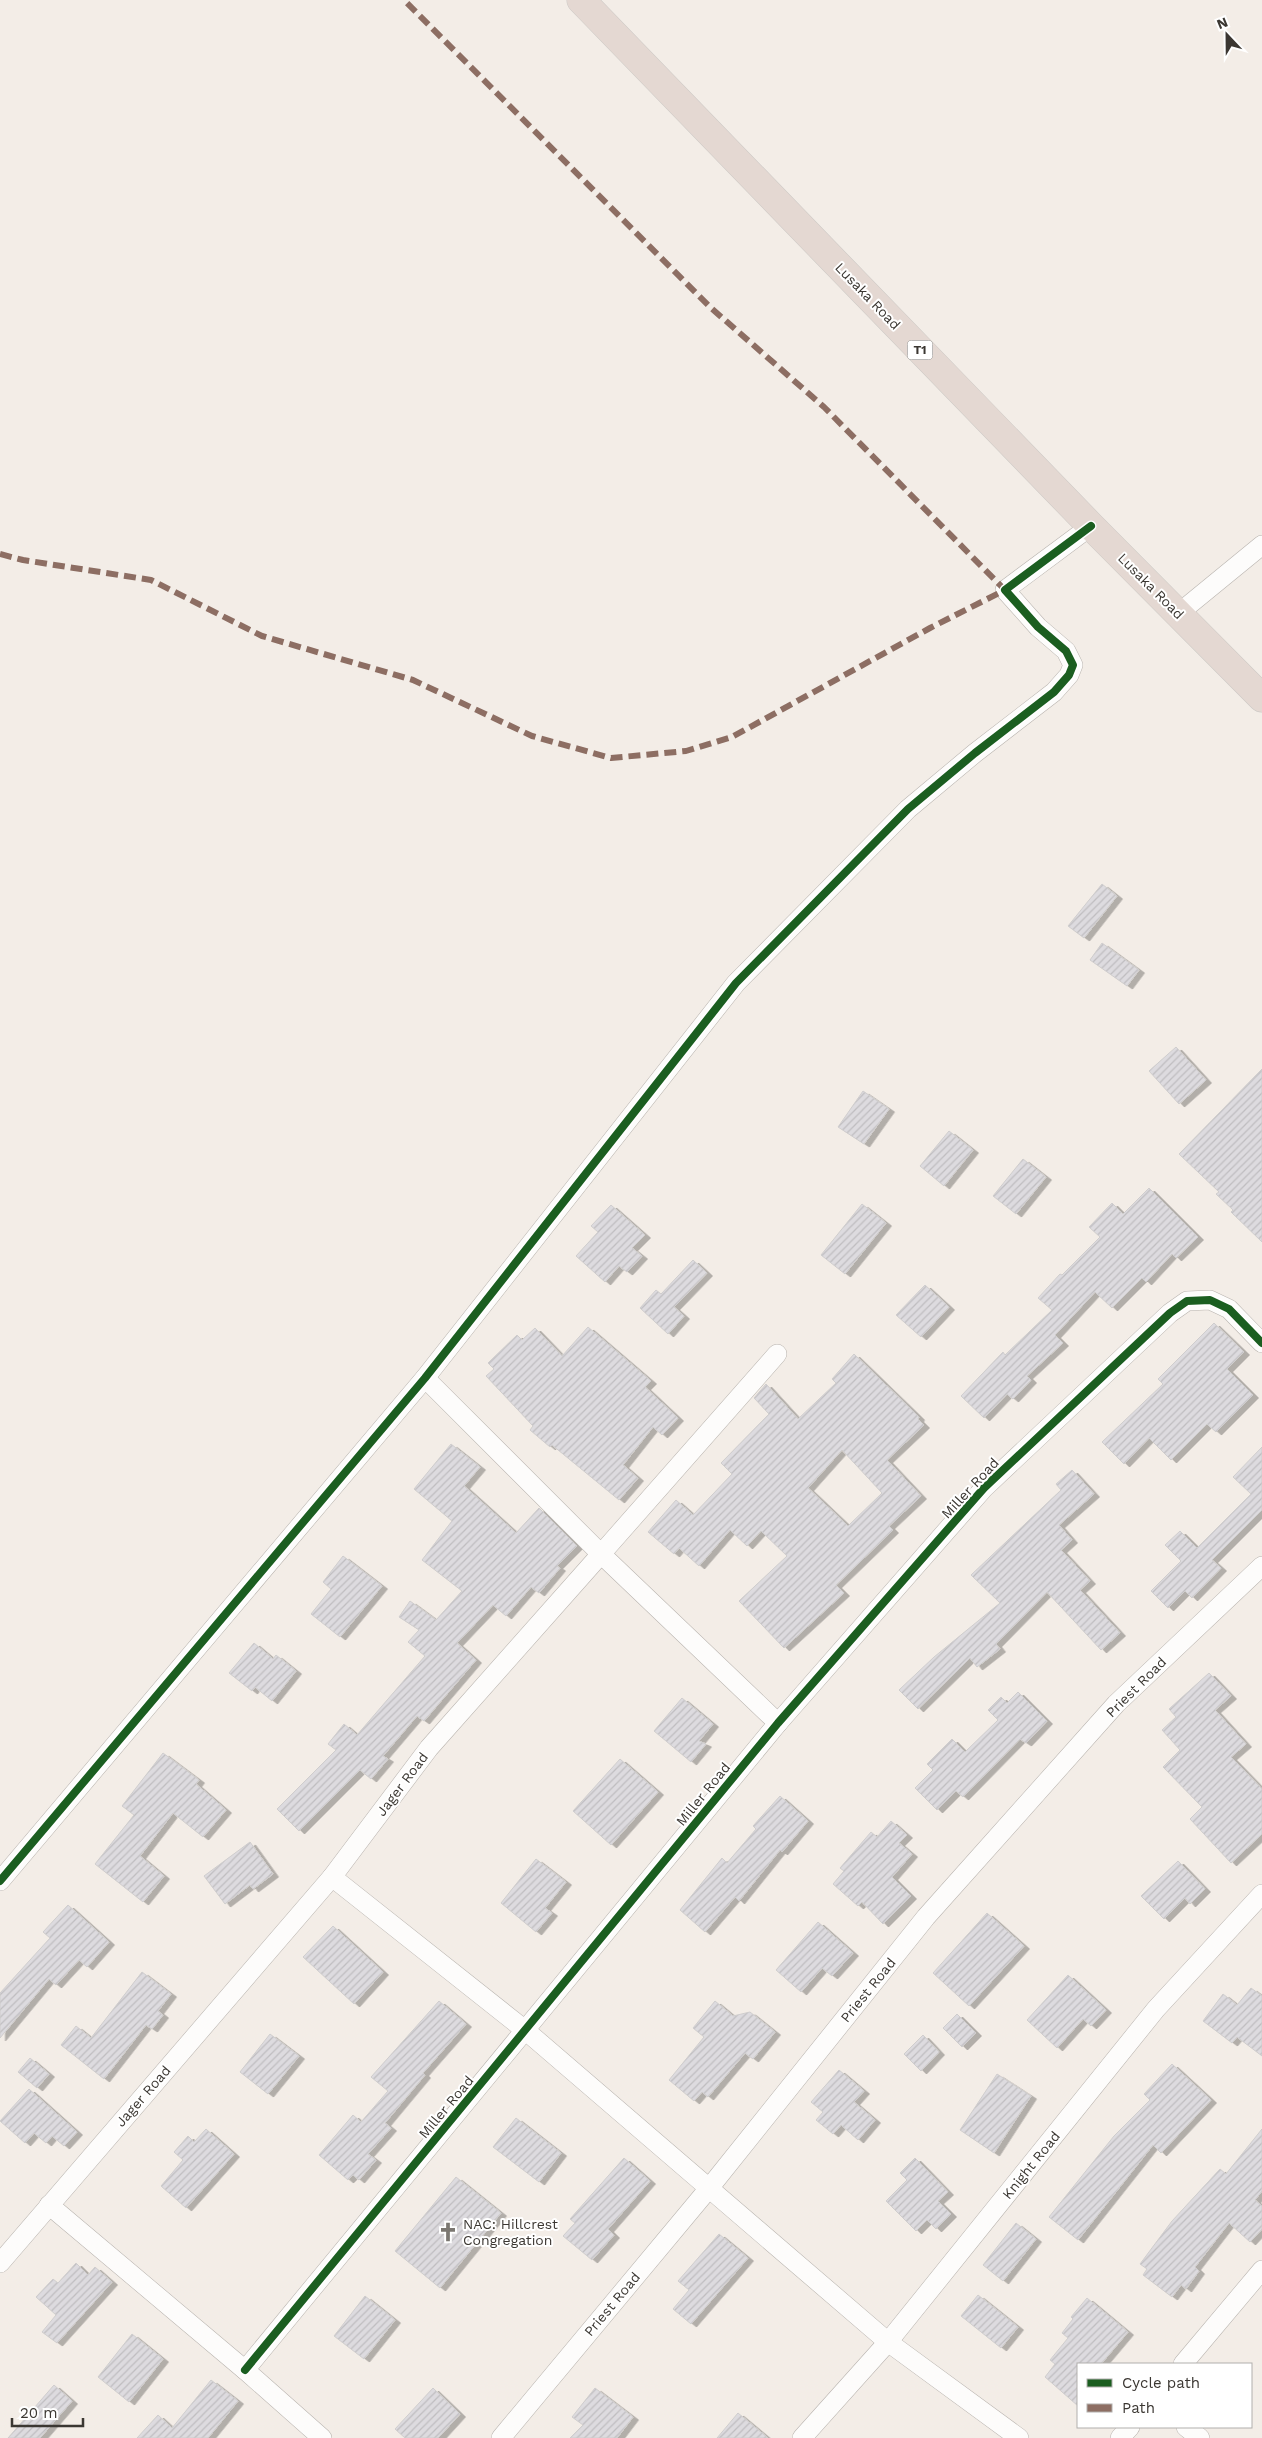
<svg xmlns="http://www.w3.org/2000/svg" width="1262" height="2438" font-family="'Work Sans',sans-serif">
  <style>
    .building { fill: url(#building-hatch); stroke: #cfcdcd; fill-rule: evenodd; filter: url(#shadow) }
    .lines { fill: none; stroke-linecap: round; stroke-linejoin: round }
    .minor-casing { stroke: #b8b3ae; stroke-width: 20 }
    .trunk-casing { stroke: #ccc9c5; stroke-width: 29 }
    .minor { stroke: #fdfcfb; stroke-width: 19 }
    .trunk { stroke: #e4d8d2; stroke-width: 28 }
    .quiet { stroke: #8d6e63; stroke-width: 6; stroke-dasharray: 12 6; stroke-linecap: butt }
    .cycleway-casing { stroke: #fff; stroke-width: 11 }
    .cycleway { stroke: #1b5e20; stroke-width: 8 }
    .labels { text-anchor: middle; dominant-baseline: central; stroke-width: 4; stroke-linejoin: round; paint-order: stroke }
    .shield { fill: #fff; stroke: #767370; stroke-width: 1 }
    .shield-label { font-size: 12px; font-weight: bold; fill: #3b3732 }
    .street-label { font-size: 14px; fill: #3b3732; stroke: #fff }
    .poi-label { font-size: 14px; fill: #3b3732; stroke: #fff; text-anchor: start }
  </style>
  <defs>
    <pattern id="building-hatch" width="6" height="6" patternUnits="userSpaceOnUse" patternTransform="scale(1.25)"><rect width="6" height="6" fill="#dddbdf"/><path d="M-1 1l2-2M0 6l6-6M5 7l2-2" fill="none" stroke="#bfbdc0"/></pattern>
    <filter id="shadow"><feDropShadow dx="5.5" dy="3" stdDeviation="0" flood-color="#0004"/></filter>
  </defs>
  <rect width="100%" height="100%" fill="#f3ede7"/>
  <g class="building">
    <path d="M1102 884 1117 896 1084 938 1068 926Z"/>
    <path d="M1102 943 1139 970 1127 986 1090 960Z"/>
    <path d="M1176 1047 1206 1080 1179 1104 1149 1071Z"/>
    <path d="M1262 1069V1242L1231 1212 1233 1210 1216 1194 1219 1192 1179 1154Z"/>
    <path d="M863 1091 889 1109 864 1144 838 1127Z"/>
    <path d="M949 1131 973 1150 944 1186 920 1166Z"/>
    <path d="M1023 1159 1046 1177 1016 1214 993 1196Z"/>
    <path d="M1149 1188 1198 1237 1176 1258 1172 1254 1146 1282 1142 1278 1112 1308 1095 1292 1055 1335 1063 1343 1027 1376 1031 1380 1013 1399 1007 1394 984 1418 961 1396 1003 1352 1005 1355 1052 1310 1038 1298 1060 1274 1062 1275 1100 1237 1089 1227 1112 1203 1123 1214Z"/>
    <path d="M862 1204 886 1223 845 1274 821 1255Z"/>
    <path d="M611 1205 645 1235 632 1248 642 1256 627 1272 619 1266 605 1282 576 1256 598 1232 591 1226Z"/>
    <path d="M693 1260 707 1273 674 1307 684 1316 668 1334 640 1308 656 1290 661 1294Z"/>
    <path d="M925 1285 949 1307 921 1337 896 1315Z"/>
    <path d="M1214 1323 1244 1352 1227 1369 1253 1395 1216 1432 1207 1424 1171 1460 1149 1438 1124 1464 1102 1442 1163 1384 1158 1379Z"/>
    <path d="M588 1327 651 1381 645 1387 678 1418 662 1435 653 1427 623 1465 638 1478 619 1500 552 1445 550 1447 530 1430 533 1426 486 1376 494 1369 488 1363 517 1335 522 1340 535 1328 562 1356Z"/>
    <path d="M854 1354 919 1417 918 1419 924 1425 887 1460 921 1496 889 1526 893 1530 836 1585 844 1593 784 1648 739 1601 787 1556 761 1531 747 1546 730 1530 699 1566 679 1548 674 1554 648 1532 676 1500 693 1515 732 1474 721 1463 769 1414 754 1398 766 1384 798 1419 836 1383 832 1379ZM842 1450 882 1493 848 1526 808 1488Z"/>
    <path d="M451 1444 480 1467 464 1486 516 1533 539 1508 577 1546 557 1566 560 1568 539 1593 531 1587 506 1616 493 1605 457 1643 476 1660 424 1721 417 1716 383 1756 388 1759 371 1779 360 1770 299 1831 277 1809 336 1750 328 1744 344 1724 357 1735 425 1656 408 1642 419 1630 399 1617 410 1601 436 1620 462 1591 422 1560 452 1521 414 1489Z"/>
    <path d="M1262 1447V1510L1212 1560 1221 1568 1192 1598 1185 1591 1168 1608 1151 1591 1181 1561 1165 1545 1180 1531 1197 1548 1251 1494 1233 1477Z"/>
    <path d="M1072 1470 1094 1494 1059 1525 1072 1540 1061 1550 1090 1581 1080 1590 1120 1633 1101 1650 1047 1592 996 1644 1000 1649 977 1667 970 1658 918 1709 899 1690 934 1657 1000 1603 971 1575 1061 1490 1056 1484Z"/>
    <path d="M343 1556 382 1586 340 1637 311 1614 331 1589 323 1582Z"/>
    <path d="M254 1643 273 1659 276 1655 296 1671 272 1701 255 1687 252 1691 229 1673Z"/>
    <path d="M1209 1673 1231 1696 1215 1710 1246 1744 1231 1757 1262 1789V1834L1231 1863 1190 1819 1202 1807 1163 1767 1180 1750 1162 1730 1176 1717 1169 1709Z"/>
    <path d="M1018 1692 1047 1721 1026 1743 1020 1739 963 1797 956 1791 937 1810 915 1788 933 1770 927 1764 952 1739 965 1752 998 1720 988 1710 1001 1697 1007 1703Z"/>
    <path d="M682 1698 713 1724 699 1741 706 1744 691 1762 654 1731Z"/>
    <path d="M163 1753 199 1780 196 1784 226 1810 203 1837 173 1813 140 1856 164 1876 143 1902 95 1864 134 1815 122 1806Z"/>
    <path d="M620 1759 658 1792 611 1845 573 1811Z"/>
    <path d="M780 1796 808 1821 782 1852 780 1850 739 1901 735 1897 705 1932 680 1910 722 1858 727 1863 756 1829 753 1826Z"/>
    <path d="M891 1821 907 1835 899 1843 912 1854 892 1877 911 1896 883 1924 862 1902 858 1906 833 1884 844 1871 840 1868 871 1832 877 1837Z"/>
    <path d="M250 1842 273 1874 253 1889 250 1885 225 1904 204 1876Z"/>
    <path d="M536 1859 566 1882 545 1908 552 1913 536 1932 501 1903Z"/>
    <path d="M1178 1861 1205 1889 1190 1904 1185 1898 1164 1919 1141 1896Z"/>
    <path d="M68 1905 109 1942 87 1967 79 1960 56 1985 49 1979 0 2038V1993L50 1938 43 1932Z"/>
    <path d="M987 1913 1024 1946 969 2006 933 1973Z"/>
    <path d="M818 1922 853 1953 832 1976 822 1968 801 1992 776 1970Z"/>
    <path d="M333 1926 383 1972 354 2004 303 1957Z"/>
    <path d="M142 1972 171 1994 158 2011 163 2015 152 2029 146 2025 104 2079 61 2045 76 2026 91 2038Z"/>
    <path d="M1068 1975 1106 2010 1091 2026 1083 2019 1057 2048 1027 2020Z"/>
    <path d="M1251 1988 1262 1996V2056L1237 2037 1232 2043 1203 2021 1223 1994 1237 2005Z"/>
    <path d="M439 2001 466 2024 423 2073 425 2075 385 2123 391 2128 368 2154 376 2160 359 2180 353 2175 348 2180 319 2155 353 2115 361 2122 388 2091 371 2077Z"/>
    <path d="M715 2001 733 2016 750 2012 775 2032 753 2059 745 2053 708 2097 702 2092 694 2101 669 2080 704 2037 693 2028Z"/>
    <path d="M957 2014 976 2033 962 2047 943 2028Z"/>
    <path d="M270 2034 299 2056 268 2094 240 2072Z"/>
    <path d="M923 2035 939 2052 921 2071 904 2054Z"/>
    <path d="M30 2058 49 2074 37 2088 18 2072Z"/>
    <path d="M1172 2064 1211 2100 1161 2153 1153 2145 1078 2240 1049 2217 1114 2136 1150 2100 1144 2094Z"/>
    <path d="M839 2070 864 2091 854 2102 875 2120 858 2140 841 2125 833 2134 816 2120 823 2112 811 2102Z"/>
    <path d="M997 2074 1031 2096 994 2153 960 2130Z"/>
    <path d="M29 2089 77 2132 64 2146 52 2136 46 2143 34 2133 25 2143 0 2121Z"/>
    <path d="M516 2118 561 2153 539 2182 493 2147Z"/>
    <path d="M206 2129 234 2154 186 2208 161 2186 183 2160 174 2152 188 2136 194 2142Z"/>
    <path d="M1262 2129V2191L1255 2200 1262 2206V2229L1250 2242 1229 2223 1195 2267 1199 2271 1186 2289 1181 2285 1172 2297 1143 2275 1147 2269 1140 2264 1172 2221 1220 2169 1226 2174Z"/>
    <path d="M624 2158 650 2181 608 2229 614 2235 592 2260 563 2236 575 2223 570 2219Z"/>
    <path d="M915 2158 948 2192 938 2201 951 2214 936 2229 927 2220 916 2231 886 2201 907 2180 900 2173Z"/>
    <path d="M456 2177 501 2213 440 2288 395 2251Z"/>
    <path d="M1016 2223 1036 2239 1003 2281 983 2265Z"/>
    <path d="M719 2234 748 2258 691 2324 673 2309 689 2290 678 2281Z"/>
    <path d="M76 2263 88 2275 95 2267 112 2282 57 2343 42 2332 56 2315 36 2297 53 2279 58 2283Z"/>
    <path d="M978 2295 1018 2327 1001 2348 961 2316Z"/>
    <path d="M365 2296 395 2320 364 2359 334 2336Z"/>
    <path d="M1087 2298 1128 2332 1101 2364H1078V2406L1045 2377 1055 2364 1050 2360 1068 2338 1062 2333 1073 2319 1071 2317Z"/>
    <path d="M132 2334 163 2359 129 2402 98 2377Z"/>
    <path d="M211 2380 238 2401 208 2438H137L158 2415 172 2428Z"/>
    <path d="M54 2385 72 2401 40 2438H8Z"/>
    <path d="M433 2388 460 2414 438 2438H405L395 2429Z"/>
    <path d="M595 2388 633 2417 617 2438H570L583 2425 572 2417Z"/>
    <path d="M738 2413 768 2438H717Z"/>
  </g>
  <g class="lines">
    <defs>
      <g id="minor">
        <path d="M1179 613 1262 545"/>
        <path d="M425 1378 601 1554 777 1354"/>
        <path d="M332 1877 525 2030 888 2342 1019 2438"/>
        <path d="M0 1881 425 1378 736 983 908 809 975 753 1054 692 1069 675 1073 665 1066 651 1038 627 1005 590 1091 526"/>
        <path d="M49 2205 245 2370 322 2438"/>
        <path d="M0 2263 332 1877 429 1748 601 1554 778 1723"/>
        <path d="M1183 2364 1262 2270"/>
        <path d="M245 2370 778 1723 984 1488 1170 1313 1187 1301 1210 1300 1229 1309 1262 1343"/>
        <path d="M1186 2427 1200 2438"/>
        <path d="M501 2438 710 2187 926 1917 1116 1704 1262 1566"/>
        <path d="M802 2438 888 2342 1156 2009 1262 1894"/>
        <path d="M1120 2438 1130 2427"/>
      </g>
      <path id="trunk" d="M581 0 1091 526 1262 698"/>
    </defs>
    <use href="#minor" class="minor-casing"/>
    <use href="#trunk" class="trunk-casing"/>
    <use href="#minor" class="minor"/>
    <use href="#trunk" class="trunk"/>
    <path class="quiet" d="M0 554 23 560 151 580 262 636 413 680 532 736 611 758 686 751 732 737 930 628 1005 590 824 407 710 307 404 0"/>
    <defs>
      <g id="cycleway">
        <path d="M0 1881 425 1378 736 983 908 809 975 753 1054 692 1069 675 1073 665 1066 651 1038 627 1005 590 1091 526"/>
        <path d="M245 2370 778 1723 984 1488 1170 1313 1187 1301 1210 1300 1229 1309 1262 1343"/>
      </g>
    </defs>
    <use href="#cycleway" class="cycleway-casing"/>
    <use href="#cycleway" class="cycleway"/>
  </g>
  <defs>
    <symbol id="church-bare" viewBox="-9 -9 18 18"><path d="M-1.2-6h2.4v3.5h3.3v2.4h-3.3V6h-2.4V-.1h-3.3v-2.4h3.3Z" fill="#7b7771" stroke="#fff" stroke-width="2.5" paint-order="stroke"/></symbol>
  </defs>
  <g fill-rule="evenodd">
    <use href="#church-bare" x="434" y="2218" width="28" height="28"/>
  </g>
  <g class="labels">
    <rect class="shield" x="907.5" y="340.5" width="25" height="19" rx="4"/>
    <g class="shield-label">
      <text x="920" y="350">T1</text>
    </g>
    <g class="street-label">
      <text transform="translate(868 296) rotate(46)">Lusaka Road</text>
      <text transform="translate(1151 586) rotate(45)">Lusaka Road</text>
      <text transform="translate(970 1488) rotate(-47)">Miller Road</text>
      <text transform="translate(1136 1687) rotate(-45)">Priest Road</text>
      <text transform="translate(402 1784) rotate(-53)">Jager Road</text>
      <text transform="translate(703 1794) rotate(-51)">Miller Road</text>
      <text transform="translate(868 1990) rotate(-51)">Priest Road</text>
      <text transform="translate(143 2096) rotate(-49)">Jager Road</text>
      <text transform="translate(446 2107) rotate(-50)">Miller Road</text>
      <text transform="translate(1031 2165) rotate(-51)">Knight Road</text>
      <text transform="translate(612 2304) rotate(-50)">Priest Road</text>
    </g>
    <g class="poi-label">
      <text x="463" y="2224">NAC: Hillcrest<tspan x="463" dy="16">Congregation</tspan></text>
    </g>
  </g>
  <rect x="1077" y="2363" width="175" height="65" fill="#ffffff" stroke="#b1afad"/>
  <rect x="1087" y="2379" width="25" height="8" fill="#1b5e20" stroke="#b1afad"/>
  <text x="1122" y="2388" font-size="15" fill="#3b3732">Cycle path</text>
  <rect x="1087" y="2404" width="25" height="8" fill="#8d6e63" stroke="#b1afad"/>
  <text x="1122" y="2413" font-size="15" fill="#3b3732">Path</text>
  <g transform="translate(1227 35) rotate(338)" stroke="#ffffff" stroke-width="4" paint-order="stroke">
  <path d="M0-4L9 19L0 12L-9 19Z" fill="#3b3732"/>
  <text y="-8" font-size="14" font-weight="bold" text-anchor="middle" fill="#3b3732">N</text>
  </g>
  <path d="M12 2418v8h71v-8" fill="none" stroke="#3b3732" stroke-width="2.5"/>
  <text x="20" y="2418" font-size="15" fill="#3b3732" stroke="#ffffff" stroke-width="4" paint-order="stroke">20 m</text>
</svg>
